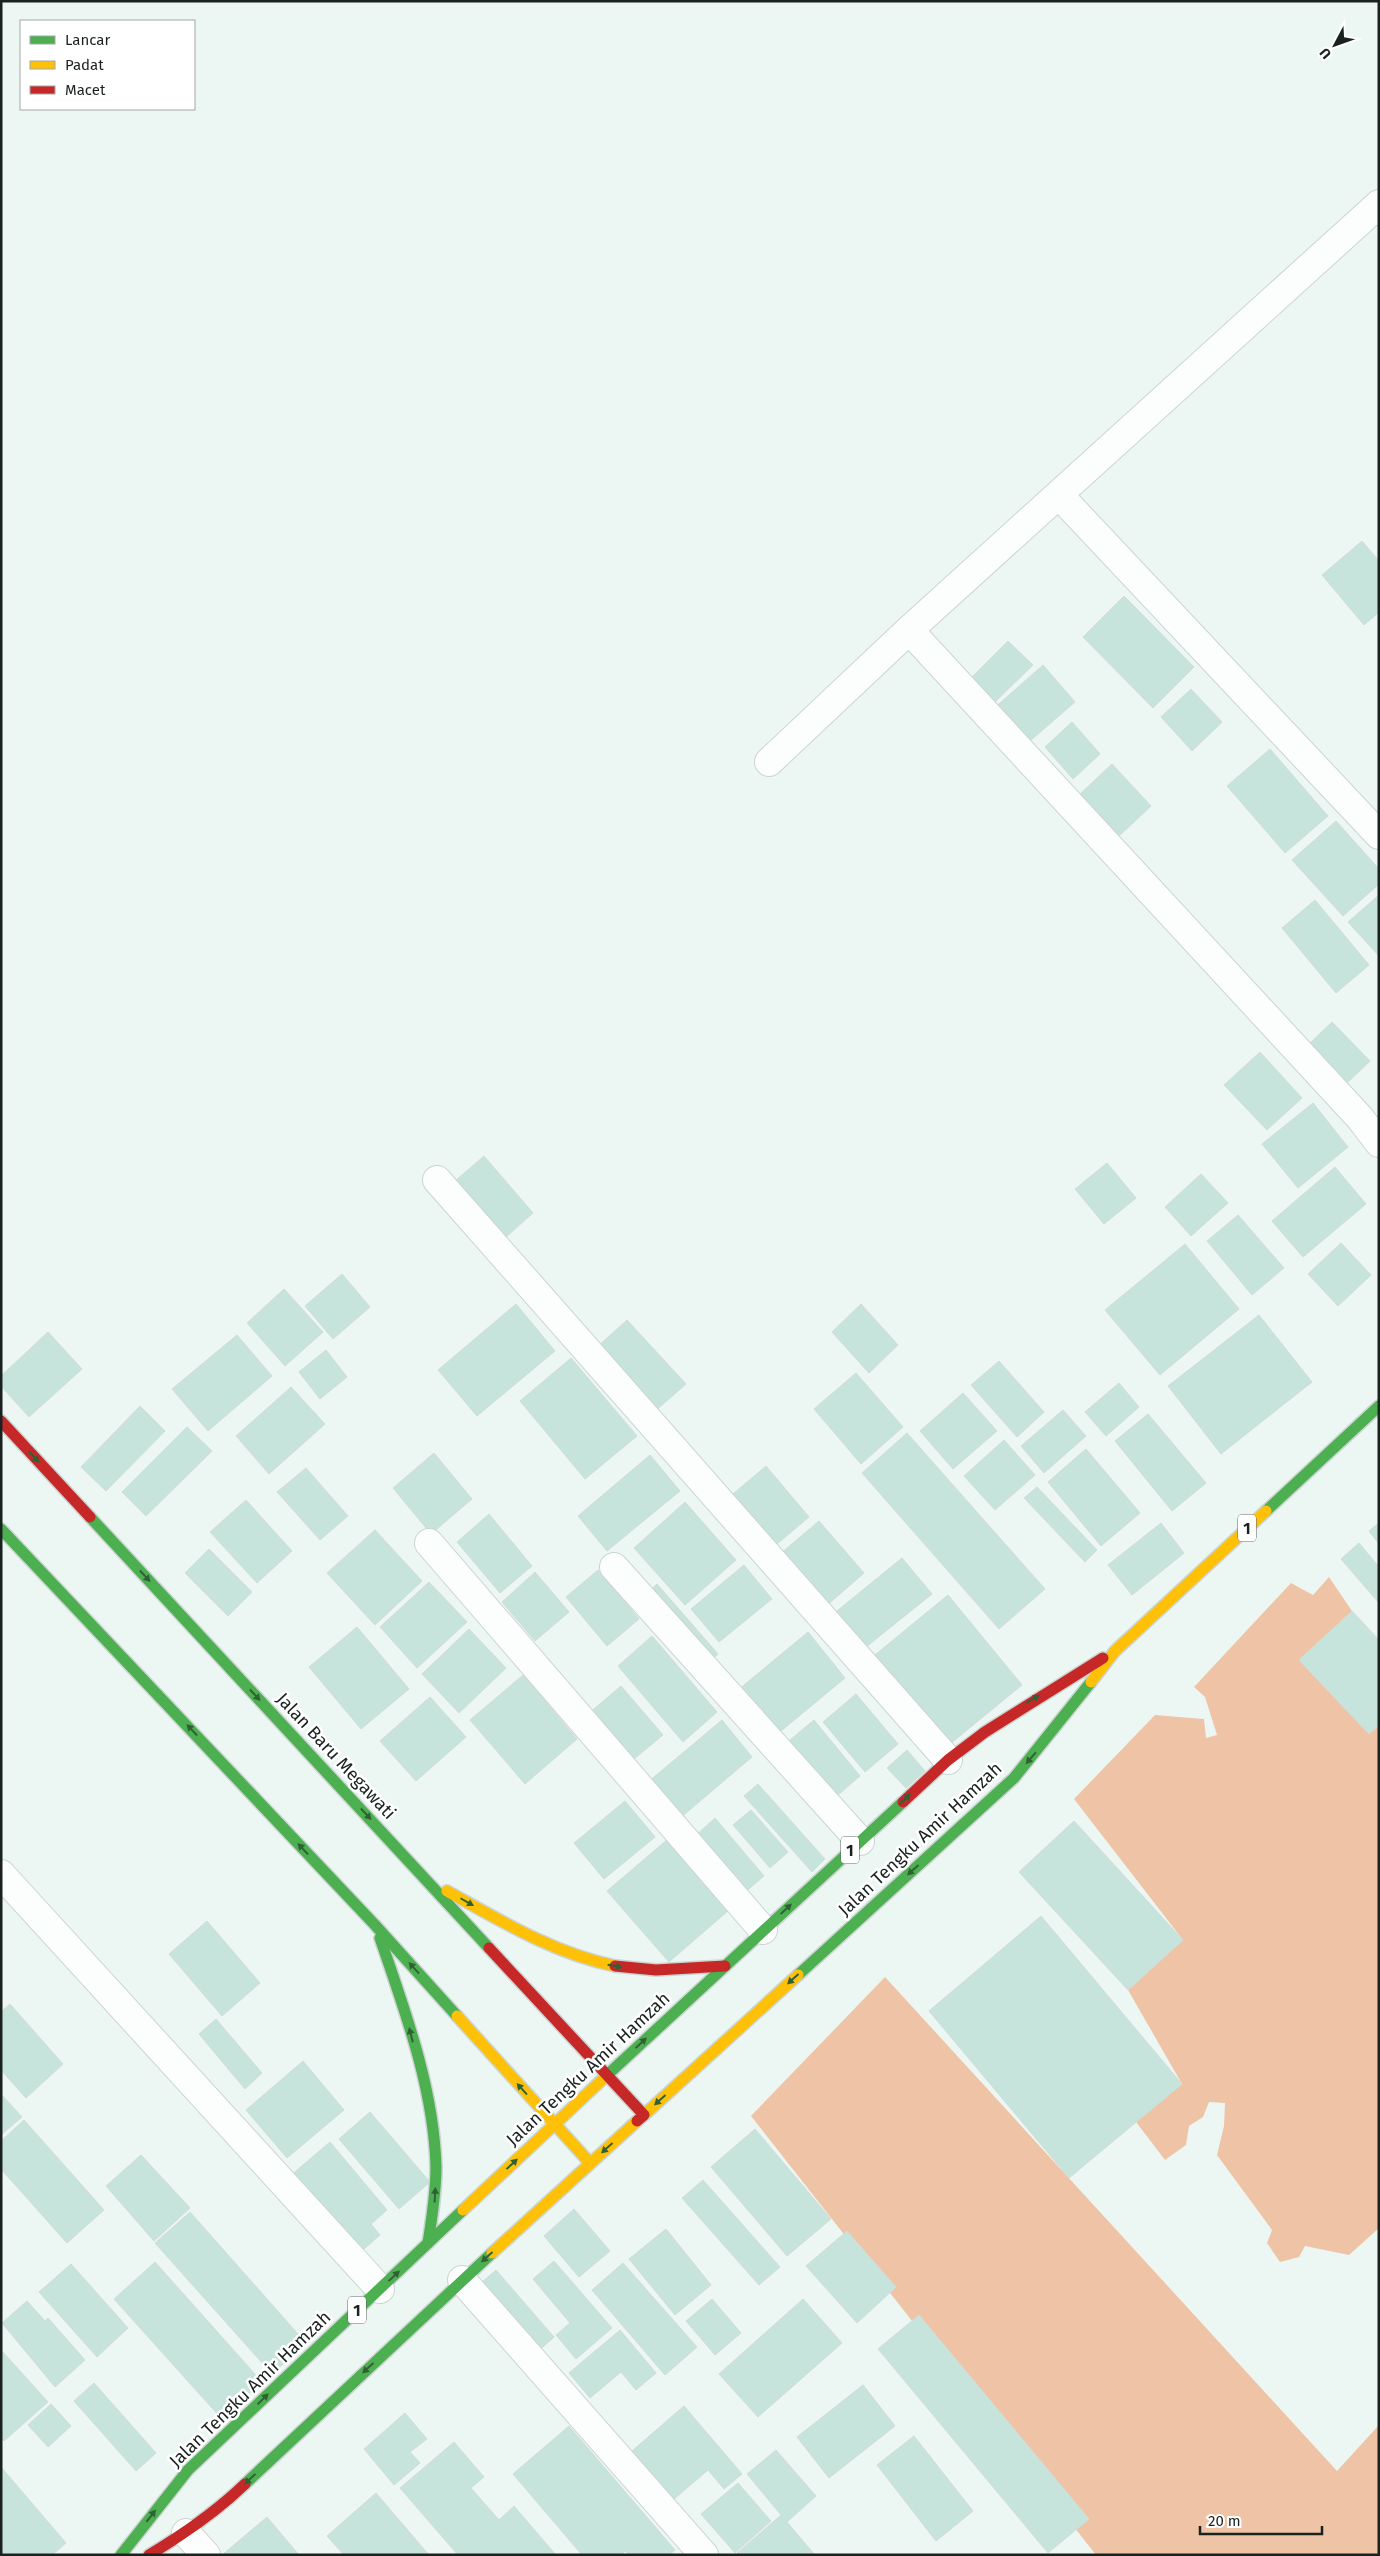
<svg xmlns="http://www.w3.org/2000/svg" width="1380" height="2556" font-family="'Fira Sans',sans-serif">
  <style>
    .forest { fill: #efc4a6 }
    .building { fill: #c7e4dc; stroke: #d3dbd8 }
    .lines { fill: none; stroke-linecap: round; stroke-linejoin: round }
    .street-casing { stroke: #ccd4d2; stroke-width: 30 }
    .fast-casing { stroke: #ccd4d2; stroke-width: 14 }
    .slow-casing { stroke: #ccd4d2; stroke-width: 14 }
    .jam-casing { stroke: #ccd4d2; stroke-width: 14 }
    .street { stroke: #fcfefd; stroke-width: 28 }
    .fast { stroke: #4caf50; stroke-width: 11 }
    .slow { stroke: #ffc107; stroke-width: 11 }
    .jam { stroke: #c62828; stroke-width: 11 }
    .oneway { fill: #306135 }
    .labels { text-anchor: middle; dominant-baseline: central; stroke-width: 5; stroke-linejoin: round; paint-order: stroke }
    .shield { fill: #fff; stroke: #5f6462; stroke-width: 1 }
    .shield-label { font-size: 16px; font-weight: bold; fill: #1a221f }
    .street-label { font-size: 18px; fill: #1a221f; stroke: #fff }
  </style>
  <rect width="100%" height="100%" fill="#ecf7f4"/>
  <g class="forest">
    <path d="M1329 1577 1352 1611 1299 1660 1369 1734 1379 1725V2228L1349 2255 1305 2246 1299 2257 1280 2262 1267 2243 1272 2230 1217 2155 1224 2126 1225 2103 1209 2102 1203 2117 1189 2126 1186 2145 1165 2160 1136 2122 1182 2084 1128 1990 1183 1940 1074 1799 1155 1715 1204 1719 1206 1738 1217 1735 1205 1697 1194 1687 1291 1583 1313 1595Z"/>
    <path d="M885 1977 1337 2471 1379 2425V2555H1096L751 2116Z"/>
  </g>
  <g class="building">
    <path d="M1362 541 1379 561V612L1364 625 1322 575Z"/>
    <path d="M1124 596 1194 667 1153 708 1083 637Z"/>
    <path d="M1008 641 1033 665 994 703 970 679Z"/>
    <path d="M1043 665 1075 702 1023 747 992 710Z"/>
    <path d="M1191 689 1222 722 1192 751 1161 717Z"/>
    <path d="M1072 722 1100 754 1073 779 1045 747Z"/>
    <path d="M1270 749 1328 816 1285 853 1227 786Z"/>
    <path d="M1112 764 1151 806 1119 836 1080 794Z"/>
    <path d="M1336 821 1379 869V884L1343 916 1292 860Z"/>
    <path d="M1379 895V956L1348 922Z"/>
    <path d="M1315 900 1369 965 1336 993 1282 928Z"/>
    <path d="M1332 1022 1370 1061 1346 1084 1309 1044Z"/>
    <path d="M1260 1052 1302 1098 1267 1130 1224 1085Z"/>
    <path d="M1313 1103 1348 1147 1298 1188 1262 1144Z"/>
    <path d="M484 1156 533 1213 505 1238 455 1181Z"/>
    <path d="M1107 1163 1136 1198 1104 1224 1075 1189Z"/>
    <path d="M1335 1167 1366 1204 1303 1257 1272 1221Z"/>
    <path d="M1201 1174 1228 1203 1191 1236 1165 1207Z"/>
    <path d="M1238 1215 1284 1268 1252 1295 1207 1241Z"/>
    <path d="M1341 1243 1371 1275 1338 1306 1308 1274Z"/>
    <path d="M1185 1244 1239 1309 1160 1375 1105 1310Z"/>
    <path d="M342 1274 370 1307 333 1339 305 1306Z"/>
    <path d="M284 1289 323 1332 285 1366 247 1323Z"/>
    <path d="M516 1304 555 1351 477 1416 438 1370Z"/>
    <path d="M861 1304 898 1345 869 1373 832 1332Z"/>
    <path d="M1259 1315 1312 1382 1221 1454 1168 1386Z"/>
    <path d="M627 1320 686 1384 654 1412 596 1348Z"/>
    <path d="M48 1332 82 1369 29 1417 1 1386V1376Z"/>
    <path d="M237 1335 272 1376 208 1431 172 1389Z"/>
    <path d="M326 1350 347 1377 320 1399 299 1372Z"/>
    <path d="M571 1358 637 1436 585 1479 520 1401Z"/>
    <path d="M999 1361 1044 1412 1017 1437 971 1385Z"/>
    <path d="M856 1373 903 1427 861 1464 814 1409Z"/>
    <path d="M1119 1383 1139 1407 1106 1436 1085 1412Z"/>
    <path d="M291 1387 325 1424 269 1474 236 1436Z"/>
    <path d="M963 1393 997 1431 953 1469 920 1431Z"/>
    <path d="M140 1406 165 1431 106 1491 81 1467Z"/>
    <path d="M1063 1410 1086 1436 1044 1473 1021 1446Z"/>
    <path d="M1148 1414 1206 1483 1172 1511 1115 1441Z"/>
    <path d="M187 1427 212 1451 146 1516 122 1492Z"/>
    <path d="M907 1433 1045 1589 999 1629 862 1473Z"/>
    <path d="M1004 1440 1035 1475 995 1510 964 1476Z"/>
    <path d="M1086 1449 1140 1513 1101 1546 1048 1482Z"/>
    <path d="M434 1453 472 1499 431 1534 393 1488Z"/>
    <path d="M650 1455 680 1491 607 1551 578 1516Z"/>
    <path d="M766 1466 809 1517 770 1550 727 1499Z"/>
    <path d="M306 1468 348 1516 320 1540 277 1492Z"/>
    <path d="M1037 1487 1097 1550 1085 1562 1024 1498Z"/>
    <path d="M246 1500 292 1551 257 1583 210 1532Z"/>
    <path d="M685 1502 736 1560 685 1605 634 1548Z"/>
    <path d="M489 1514 532 1566 500 1593 457 1542Z"/>
    <path d="M819 1521 864 1573 825 1607 780 1554Z"/>
    <path d="M1161 1523 1184 1553 1132 1595 1108 1565Z"/>
    <path d="M1379 1523V1544L1369 1531Z"/>
    <path d="M375 1530 422 1581 375 1625 327 1573Z"/>
    <path d="M1359 1543 1379 1567V1603L1341 1559Z"/>
    <path d="M209 1549 252 1592 228 1616 185 1573Z"/>
    <path d="M902 1558 932 1594 866 1647 837 1611Z"/>
    <path d="M744 1565 772 1599 719 1642 691 1609Z"/>
    <path d="M598 1570 639 1619 607 1646 566 1597Z"/>
    <path d="M535 1572 569 1612 535 1641 502 1602Z"/>
    <path d="M429 1582 467 1622 417 1668 380 1627Z"/>
    <path d="M657 1584 718 1654 707 1664 646 1594Z"/>
    <path d="M948 1595 1022 1685 944 1749 870 1659Z"/>
    <path d="M1352 1611 1379 1640V1725L1369 1734 1299 1660Z"/>
    <path d="M357 1627 409 1689 361 1729 309 1667Z"/>
    <path d="M469 1629 506 1668 459 1713 422 1674Z"/>
    <path d="M808 1632 845 1678 775 1736 738 1690Z"/>
    <path d="M652 1636 717 1712 683 1742 618 1666Z"/>
    <path d="M523 1675 577 1739 525 1784 470 1720Z"/>
    <path d="M621 1686 663 1735 628 1764 587 1715Z"/>
    <path d="M856 1694 898 1744 865 1772 823 1722Z"/>
    <path d="M430 1697 466 1737 416 1781 380 1741Z"/>
    <path d="M722 1720 752 1757 679 1819 648 1782Z"/>
    <path d="M814 1720 860 1776 831 1801 784 1745Z"/>
    <path d="M907 1750 925 1771 906 1788 887 1768Z"/>
    <path d="M758 1784 825 1859 812 1872 744 1796Z"/>
    <path d="M625 1801 655 1837 604 1879 574 1843Z"/>
    <path d="M751 1810 788 1852 770 1868 733 1825Z"/>
    <path d="M715 1818 764 1876 743 1894 694 1837Z"/>
    <path d="M1074 1821 1183 1940 1128 1990 1019 1872Z"/>
    <path d="M668 1839 729 1910 669 1962 607 1891Z"/>
    <path d="M1041 1916 1182 2084 1069 2178 929 2011Z"/>
    <path d="M207 1921 260 1983 222 2016 169 1954Z"/>
    <path d="M10 2004 63 2064 26 2098 1 2070V2012Z"/>
    <path d="M216 2019 262 2073 245 2089 199 2034Z"/>
    <path d="M303 2061 344 2110 287 2158 246 2110Z"/>
    <path d="M1 2094 22 2117 1 2135Z"/>
    <path d="M370 2112 430 2182 399 2209 339 2139Z"/>
    <path d="M24 2120 104 2210 67 2243 1 2169V2141Z"/>
    <path d="M755 2129 831 2219 787 2256 711 2167Z"/>
    <path d="M330 2142 387 2210 371 2224 380 2235 357 2255 290 2176Z"/>
    <path d="M141 2155 190 2208 154 2241 106 2186Z"/>
    <path d="M703 2180 780 2267 759 2285 682 2198Z"/>
    <path d="M574 2209 610 2251 579 2277 544 2236Z"/>
    <path d="M190 2212 306 2343 272 2374 155 2243Z"/>
    <path d="M666 2229 711 2285 675 2315 629 2259Z"/>
    <path d="M847 2231 896 2287 857 2323 806 2266Z"/>
    <path d="M554 2261 612 2328 576 2359 556 2335 570 2323 533 2279Z"/>
    <path d="M155 2262 262 2382 221 2418 114 2299Z"/>
    <path d="M623 2263 697 2347 665 2375 592 2290Z"/>
    <path d="M71 2264 128 2328 97 2357 39 2292Z"/>
    <path d="M496 2270 554 2337 535 2354 474 2289Z"/>
    <path d="M712 2299 741 2333 715 2355 686 2321Z"/>
    <path d="M803 2299 842 2343 758 2417 719 2374Z"/>
    <path d="M27 2301 45 2321 48 2318 85 2360 55 2387 2 2323Z"/>
    <path d="M919 2315 1089 2519 1048 2553 878 2349Z"/>
    <path d="M620 2330 656 2373 636 2390 621 2372 590 2398 569 2373Z"/>
    <path d="M1 2350 48 2402 4 2441 1 2438Z"/>
    <path d="M94 2383 156 2453 136 2471 74 2401Z"/>
    <path d="M863 2385 895 2426 829 2478 797 2437Z"/>
    <path d="M51 2404 71 2426 48 2447 28 2425Z"/>
    <path d="M684 2406 742 2474 724 2489 708 2470 673 2500 632 2451Z"/>
    <path d="M405 2413 427 2439 410 2452 420 2463 394 2485 364 2449Z"/>
    <path d="M569 2426 675 2550 669 2555H629L625 2551 621 2555H582L513 2474Z"/>
    <path d="M914 2436 973 2511 936 2541 877 2465Z"/>
    <path d="M454 2442 484 2477 471 2488 499 2520 514 2506 556 2555H458L400 2488Z"/>
    <path d="M776 2450 816 2496 787 2522 815 2555H739L737 2553 781 2515 747 2474Z"/>
    <path d="M1 2467 66 2543 52 2555H1Z"/>
    <path d="M738 2483 771 2521 735 2553 701 2514Z"/>
    <path d="M376 2493 429 2555H344L327 2536Z"/>
    <path d="M267 2517 299 2555H222Z"/>
  </g>
  <g class="lines">
    <defs>
      <g id="street">
        <path d="M1059 495 1379 835"/>
        <path d="M909 630 1360 1118 1379 1143"/>
        <path d="M769 762 909 630 1379 204"/>
        <path d="M437 1180 948 1760"/>
        <path d="M429 1543 763 1930"/>
        <path d="M614 1567 860 1841"/>
        <path d="M1 1874 380 2289"/>
        <path d="M462 2280 704 2555"/>
        <path d="M186 2533 206 2555"/>
      </g>
      <g id="fast">
        <path d="M1266 1511 1379 1406"/>
        <path d="M90 1517 489 1948"/>
        <path d="M1 1529 375 1925 457 2016"/>
        <path d="M380 1938C405 2011 434 2089 436 2167 436 2193 432 2218 428 2243"/>
        <path d="M798 1975 1014 1778 1091 1682"/>
        <path d="M605 2077 903 1802"/>
        <path d="M245 2484 492 2253"/>
        <path d="M121 2555 188 2470 463 2210"/>
      </g>
      <g id="slow">
        <path d="M1091 1682 1115 1651 1266 1511"/>
        <path d="M447 1891C501 1921 553 1953 615 1966"/>
        <path d="M457 2016 590 2163"/>
        <path d="M644 2115 798 1975"/>
        <path d="M463 2210 605 2077"/>
        <path d="M492 2253 637 2121"/>
      </g>
      <g id="jam">
        <path d="M1 1421 90 1517"/>
        <path d="M903 1802 948 1760 985 1732 1103 1658"/>
        <path d="M489 1948 644 2115 637 2121"/>
        <path d="M615 1966 656 1970 725 1966"/>
        <path d="M149 2555C184 2534 216 2512 245 2484"/>
      </g>
    </defs>
    <use href="#street" class="street-casing"/>
    <use href="#fast" class="fast-casing"/>
    <use href="#slow" class="slow-casing"/>
    <use href="#jam" class="jam-casing"/>
    <use href="#street" class="street"/>
    <use href="#fast" class="fast"/>
    <use href="#slow" class="slow"/>
    <use href="#jam" class="jam"/>
  </g>
  <defs><path id="oneway-solid" d="M-6-.8H1V-3.2L6.5 0L1 3.2V.8H-6Z" transform="scale(1.25)"/></defs>
  <g class="oneway">
    <use href="#oneway-solid" transform="translate(34 1457) rotate(47)"/>
    <use href="#oneway-solid" transform="translate(145 1576) rotate(47)"/>
    <use href="#oneway-solid" transform="translate(255 1695) rotate(47)"/>
    <use href="#oneway-solid" transform="translate(1033 1699) rotate(-31)"/>
    <use href="#oneway-solid" transform="translate(192 1730) rotate(-133)"/>
    <use href="#oneway-solid" transform="translate(1031 1758) rotate(131)"/>
    <use href="#oneway-solid" transform="translate(905 1799) rotate(-43)"/>
    <use href="#oneway-solid" transform="translate(366 1814) rotate(47)"/>
    <use href="#oneway-solid" transform="translate(303 1849) rotate(-133)"/>
    <use href="#oneway-solid" transform="translate(913 1870) rotate(138)"/>
    <use href="#oneway-solid" transform="translate(467 1902) rotate(30)"/>
    <use href="#oneway-solid" transform="translate(786 1909) rotate(-43)"/>
    <use href="#oneway-solid" transform="translate(615 1966) rotate(10)"/>
    <use href="#oneway-solid" transform="translate(414 1968) rotate(-132)"/>
    <use href="#oneway-solid" transform="translate(793 1979) rotate(138)"/>
    <use href="#oneway-solid" transform="translate(411 2035) rotate(-104)"/>
    <use href="#oneway-solid" transform="translate(641 2043) rotate(-43)"/>
    <use href="#oneway-solid" transform="translate(522 2089) rotate(-132)"/>
    <use href="#oneway-solid" transform="translate(660 2100) rotate(138)"/>
    <use href="#oneway-solid" transform="translate(607 2148) rotate(138)"/>
    <use href="#oneway-solid" transform="translate(512 2164) rotate(-43)"/>
    <use href="#oneway-solid" transform="translate(435 2195) rotate(-87)"/>
    <use href="#oneway-solid" transform="translate(487 2257) rotate(138)"/>
    <use href="#oneway-solid" transform="translate(394 2276) rotate(-43)"/>
    <use href="#oneway-solid" transform="translate(368 2368) rotate(137)"/>
    <use href="#oneway-solid" transform="translate(263 2399) rotate(-44)"/>
    <use href="#oneway-solid" transform="translate(250 2479) rotate(137)"/>
    <use href="#oneway-solid" transform="translate(151 2516) rotate(-52)"/>
  </g>
  <g class="labels">
    <g class="shield">
      <rect x="1238" y="1514.5" width="18" height="27" rx="4"/>
      <rect x="841" y="1836.5" width="18" height="27" rx="4"/>
      <rect x="348" y="2296.5" width="18" height="27" rx="4"/>
    </g>
    <g class="shield-label">
      <text x="1247" y="1528">1</text>
      <text x="850" y="1850">1</text>
      <text x="357" y="2310">1</text>
    </g>
    <g class="street-label">
      <text transform="translate(336 1756) rotate(47)">Jalan Baru Megawati</text>
      <text transform="translate(920 1839) rotate(-43)">Jalan Tengku Amir Hamzah</text>
      <text transform="translate(588 2069) rotate(-43)">Jalan Tengku Amir Hamzah</text>
      <text transform="translate(250 2389) rotate(-44)">Jalan Tengku Amir Hamzah</text>
    </g>
  </g>
  <rect width="1380" height="2556" fill="none" stroke="#1a221f" stroke-width="5"/>
  <rect x="20" y="20" width="175" height="90" fill="#ffffff" stroke="#a3a7a5"/>
  <rect x="30" y="36" width="25" height="8" fill="#4caf50" stroke="#a3a7a5"/>
  <text x="65" y="45" font-size="15" fill="#1a221f">Lancar</text>
  <rect x="30" y="61" width="25" height="8" fill="#ffc107" stroke="#a3a7a5"/>
  <text x="65" y="70" font-size="15" fill="#1a221f">Padat</text>
  <rect x="30" y="86" width="25" height="8" fill="#c62828" stroke="#a3a7a5"/>
  <text x="65" y="95" font-size="15" fill="#1a221f">Macet</text>
  <g transform="translate(1335 45) rotate(229)" stroke="#ffffff" stroke-width="4" paint-order="stroke">
  <path d="M0-4L9 19L0 12L-9 19Z" fill="#1a221f"/>
  <text y="-8" font-size="14" font-weight="bold" text-anchor="middle" fill="#1a221f">U</text>
  </g>
  <path d="M1200 2526v8h122v-8" fill="none" stroke="#1a221f" stroke-width="2.5"/>
  <text x="1208" y="2526" font-size="15" fill="#1a221f" stroke="#ffffff" stroke-width="4" paint-order="stroke">20 m</text>
</svg>
